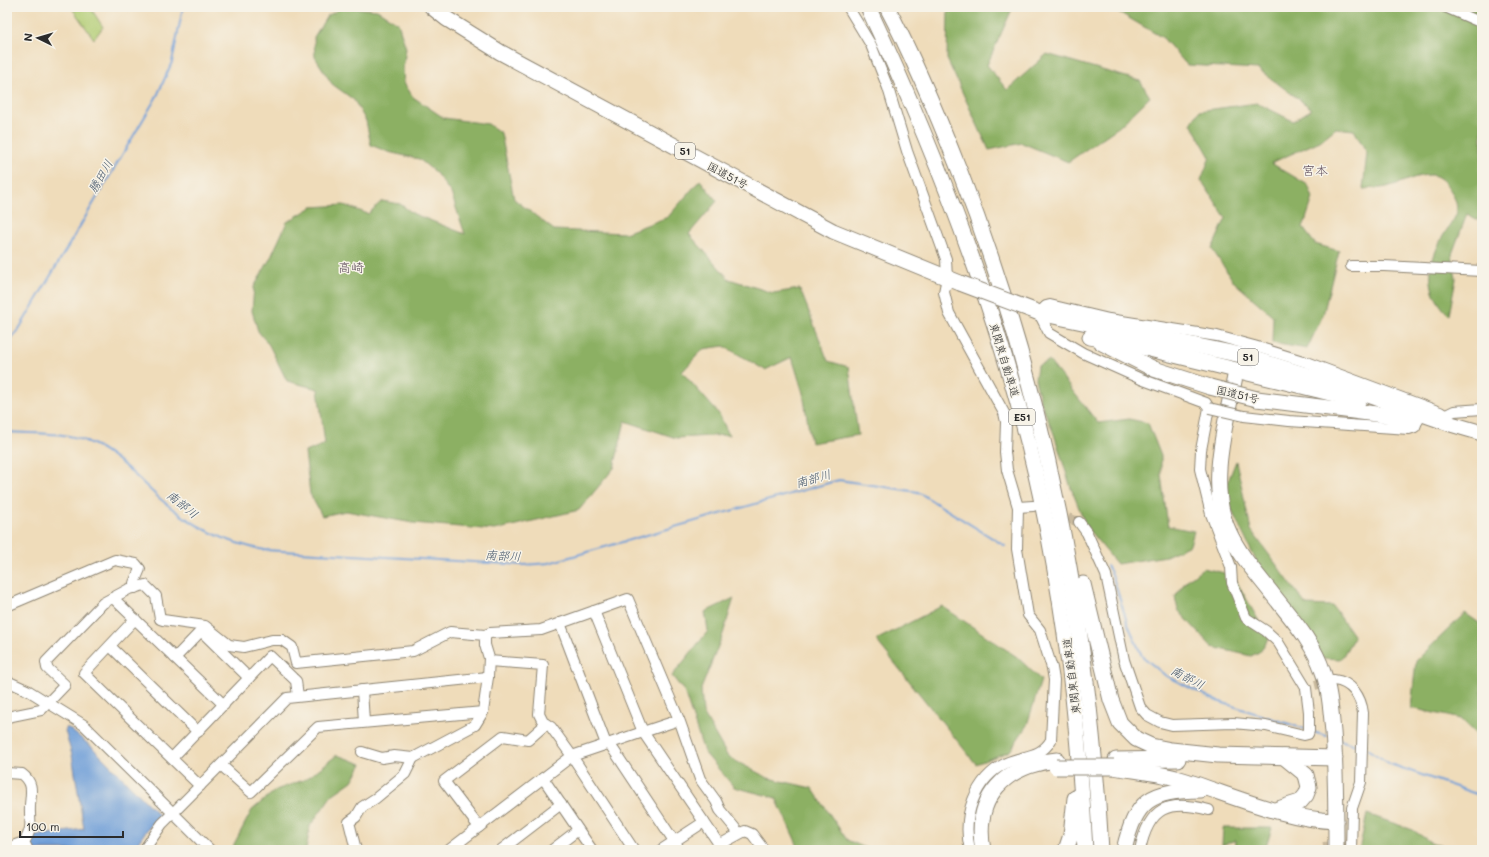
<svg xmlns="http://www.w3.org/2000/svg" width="1489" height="857" font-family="Mali,'Klee One',sans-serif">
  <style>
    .green { fill: #b1cc72; stroke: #6e7c4e }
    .forest { fill: #8cb064; stroke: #5c6e48 }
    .water { fill: #6f9fd8; stroke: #4d6582 }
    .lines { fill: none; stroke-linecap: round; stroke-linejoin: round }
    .stream { stroke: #6f9fd8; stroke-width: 2 }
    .minor-tunnel { stroke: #c8b99d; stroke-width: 10; stroke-dasharray: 10 5; stroke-linecap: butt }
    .minor-casing { stroke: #8d8472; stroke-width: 12 }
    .highway-casing { stroke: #8d8472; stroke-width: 17 }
    .minor { stroke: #fff; stroke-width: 10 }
    .highway { stroke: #fff; stroke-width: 15 }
    .minor-bridge-casing { stroke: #8d8472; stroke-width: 12; stroke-linecap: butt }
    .highway-bridge-casing { stroke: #8d8472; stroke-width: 17; stroke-linecap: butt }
    .minor-bridge { stroke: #fff; stroke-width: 10 }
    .highway-bridge { stroke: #fff; stroke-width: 15 }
    .labels { text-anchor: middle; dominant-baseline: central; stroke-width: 3; stroke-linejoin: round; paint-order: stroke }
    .shield { fill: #f7f3e8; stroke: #686764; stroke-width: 1 }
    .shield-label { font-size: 10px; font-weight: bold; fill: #2b2b2b }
    .street-label { font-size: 11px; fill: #2b2b2b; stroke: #f7f3e8 }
    .water-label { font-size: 12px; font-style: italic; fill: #435468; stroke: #f7f3e8 }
    .quarter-label { font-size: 13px; fill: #625160; stroke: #f7f3e8 }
  </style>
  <rect width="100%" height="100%" fill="#f7f3e8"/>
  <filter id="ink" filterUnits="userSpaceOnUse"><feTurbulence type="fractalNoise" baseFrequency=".025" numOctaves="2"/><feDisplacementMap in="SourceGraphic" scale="8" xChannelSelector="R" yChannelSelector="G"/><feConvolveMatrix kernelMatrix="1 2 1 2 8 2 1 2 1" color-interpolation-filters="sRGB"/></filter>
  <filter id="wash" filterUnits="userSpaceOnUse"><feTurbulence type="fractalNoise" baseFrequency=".012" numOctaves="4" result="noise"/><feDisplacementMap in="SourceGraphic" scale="16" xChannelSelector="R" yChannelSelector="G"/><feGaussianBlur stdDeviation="0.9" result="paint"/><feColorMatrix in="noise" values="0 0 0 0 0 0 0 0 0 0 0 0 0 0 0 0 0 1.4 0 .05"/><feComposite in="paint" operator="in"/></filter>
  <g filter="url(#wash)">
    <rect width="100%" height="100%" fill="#efdcba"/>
    <path class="green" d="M71 7H90L103 27 94 39Z"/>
    <g class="forest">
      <path d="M343 7 377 10 398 23 406 48 403 69 404 83 413 97 444 118 488 124 501 133 514 199 554 230 625 233 668 217 700 180 717 201 689 234 729 279 773 293 800 289 828 361 849 367 858 435 811 443 803 393 792 357 765 370 724 346 703 349 682 372 719 414 729 435 676 438 625 421 614 468 579 510 495 530 413 523 346 511 322 516 310 494 305 452 325 444 318 389 287 381 269 345 258 331 252 311 254 287 271 257 287 222 312 207 344 205 368 214 382 201 400 204 414 214 465 234 451 193 436 173 419 159 388 152 371 145 366 121 354 100 332 84 315 57 314 37 327 16Z"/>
      <path d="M948 7H1013L987 65 1007 90 1047 54 1140 81 1150 97 1120 126 1068 162 1022 143 989 150 947 59Z"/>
      <path d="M1110 7H1482V41L1477 47 1482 49V222L1467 214 1452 254 1456 279 1449 315C1424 291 1427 265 1443 236 1447 229 1453 222 1456 215 1461 203 1445 175 1431 175 1415 175 1405 182 1390 186 1382 189 1372 188 1363 189L1367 153 1354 130 1336 128 1320 141 1271 163 1308 185 1313 198 1303 228 1315 244 1339 251 1323 315 1307 349 1272 343 1273 316 1234 282 1212 249 1226 218 1201 180 1210 157 1191 124 1199 111 1257 103 1293 121 1312 109 1258 69 1187 65 1163 38Z"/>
      <path d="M1049 361 1098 423 1129 419 1148 423 1161 456V475L1168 526 1194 531 1190 545 1166 556 1117 564 1087 528 1071 488 1054 434 1040 400 1035 379 1037 366Z"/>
      <path d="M1236 461 1251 530 1306 605 1333 606 1354 637 1341 659 1322 658 1261 571 1232 511 1225 489Z"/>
      <path d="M1203 568 1233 575 1269 639 1259 652 1251 656 1212 647 1178 610 1175 597 1186 581Z"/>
      <path d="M734 598 723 634 701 689 703 713 728 757 768 778 812 788 847 840 870 850H795L797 844 776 798 734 787 704 752 684 691 672 676 708 631 705 612Z"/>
      <path d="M942 606 1017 657 1041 680 1027 725 1010 751 976 764 876 640Z"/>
      <path d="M1465 613 1482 625V739L1461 719 1411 708 1416 661Z"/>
      <path d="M337 755 362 764 352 781 332 795 310 826 306 850H236L233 846 252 810 276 790 306 779Z"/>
      <path d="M1367 814 1413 830 1433 844 1466 850H1359Z"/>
      <path d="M1223 828H1272L1265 850H1235L1236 840 1222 845Z"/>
    </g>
    <path class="water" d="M67 727 92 747 160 816 146 831 133 850H33L30 842 33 836 84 829 72 755 65 731Z"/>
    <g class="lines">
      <g class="stream">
        <path d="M7 343 19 329 38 297 157 96 172 62 183 7"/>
        <path d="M7 432C33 434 64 431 88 442 116 454 136 477 158 497 189 524 224 543 265 550L524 565 549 563 839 480 918 492 1005 546"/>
        <path d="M1107 566 1112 574 1127 622 1142 656 1166 676 1217 701 1305 729"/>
        <path d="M1313 732 1327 736"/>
        <path d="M1340 740 1356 745"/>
        <path d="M1367 749 1390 764 1482 796"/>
      </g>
    </g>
  </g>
  <g filter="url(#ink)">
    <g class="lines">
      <g class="minor-tunnel">
        <path d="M1054 513 1079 522"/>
        <path d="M1315 685 1332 681"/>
        <path d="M1323 847 1351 845"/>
      </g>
      <defs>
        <g id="minor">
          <path d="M848 7 871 45 888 88 907 151 946 259 947 278 944 292 949 313 1004 413 1006 422 1005 452 1007 470 1018 507 1017 549 1028 615 1040 630 1052 668 1054 680 1051 740C1041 758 1023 755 1006 763 974 779 962 817 970 850"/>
          <path d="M1445 7 1482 23"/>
          <path d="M1351 266H1384L1482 271"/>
          <path d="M1244 416 1289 421 1409 429 1415 427 1418 419"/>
          <path d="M1444 416 1454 411 1482 409"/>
          <path d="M1018 507 1033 506"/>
          <path d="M1079 522 1087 533 1106 575 1124 660 1140 707 1147 715 1160 722 1172 725 1233 723 1266 726 1304 735 1308 734 1309 731V712L1306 688 1278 642 1266 631 1246 618 1232 583 1231 567 1211 514 1200 469 1201 450 1209 408 1206 403 1141 379 1083 353 1049 333 1039 313 1046 306 1050 305 1109 319 1217 336 1254 346 1306 362 1440 412 1443 414 1445 421"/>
          <path d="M113 598 224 705"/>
          <path d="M7 606 115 560 136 564 140 569 134 583 135 588"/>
          <path d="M594 611 643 732 679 720"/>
          <path d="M135 619 84 673 200 786"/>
          <path d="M560 623 606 744"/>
          <path d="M485 635 490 633 541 630 628 599 680 722 700 779 716 801 720 810 739 833"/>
          <path d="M110 646 198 732"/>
          <path d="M175 658 201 631 249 678"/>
          <path d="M489 661 543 665 539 714 543 722 551 727 572 756 634 850"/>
          <path d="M1334 680C1352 682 1361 697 1363 713L1361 782 1352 808 1351 850"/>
          <path d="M7 681 29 691 84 725 173 813 287 698 488 677"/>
          <path d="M362 690 364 722"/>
          <path d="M7 717 41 710 65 685 47 668 46 662 103 603 129 589 145 585 156 596 160 619 163 620 205 626 229 645 244 647 272 640H282L292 647 296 663 413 651 450 632 485 635V645L489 658 488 677 483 712 475 725 413 758 394 756 382 758 362 752"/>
          <path d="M609 743 680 850"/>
          <path d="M172 758 270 656 296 681 298 696"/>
          <path d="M221 765 251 792 318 727 483 712"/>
          <path d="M7 773 22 774C34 783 31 792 30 805 29 821 34 827 24 842L28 850"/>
          <path d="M543 778 592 850"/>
          <path d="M479 827 444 781 503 736 528 740 546 724"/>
          <path d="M719 845 745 831 752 834 764 850"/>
          <path d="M7 848 24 842"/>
          <path d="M144 850 162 824 173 813 210 850"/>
          <path d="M356 850 349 822 356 817 362 807 376 798 405 774 413 758"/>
          <path d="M449 850 572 756 643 732 723 850"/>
          <path d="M501 850 561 804"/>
          <path d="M552 850 578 830"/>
          <path d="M661 850 704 822"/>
          <path d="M1140 850C1149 807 1168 799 1209 810"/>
        </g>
        <g id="highway">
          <path d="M432 7 447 19 500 52 833 231 960 283"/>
          <path d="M868 7C938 157 999 313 1036 475 1064 598 1079 724 1085 850"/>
          <path d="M887 7C915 60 938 116 960 172 1045 390 1088 617 1101 850"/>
          <path d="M1039 313 1241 355 1348 388 1451 424 1482 433"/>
          <path d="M1090 337 1129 344 1359 400"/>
          <path d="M1102 343 1154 369 1210 387"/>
          <path d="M1236 371C1227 421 1206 484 1229 532 1239 554 1255 572 1270 591 1290 617 1313 641 1323 672 1330 691 1331 712 1333 732 1336 771 1336 811 1336 850"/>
          <path d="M1257 399 1416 419"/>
          <path d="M1083 584 1111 700 1120 723 1136 739 1151 746 1171 750 1218 755 1335 758"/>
          <path d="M1116 760 1178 759"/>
          <path d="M1114 767C1137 771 1161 773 1183 780 1231 795 1286 820 1336 821"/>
          <path d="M1278 809 1300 802 1306 795 1309 787 1306 775 1284 757"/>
          <path d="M983 850C973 796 1006 765 1057 760"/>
          <path d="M1066 850 1071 835 1075 798"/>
          <path d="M1124 850C1136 799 1150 791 1201 790"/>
        </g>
      </defs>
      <use href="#minor" class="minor-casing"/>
      <use href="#highway" class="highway-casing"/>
      <use href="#minor" class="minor"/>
      <use href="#highway" class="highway"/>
      <defs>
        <path id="minor-bridge" d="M1209 408 1244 416"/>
        <g id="highway-bridge">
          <path d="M960 283 1037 312"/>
          <path d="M1210 387 1257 399"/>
          <path d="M1056 767H1114"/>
        </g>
      </defs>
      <use href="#minor-bridge" class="minor-bridge-casing"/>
      <use href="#highway-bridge" class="highway-bridge-casing"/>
      <use href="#minor-bridge" class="minor-bridge"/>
      <use href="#highway-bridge" class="highway-bridge"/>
    </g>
  </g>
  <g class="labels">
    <g class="shield">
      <rect x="675" y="143" width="20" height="16" rx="3"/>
      <rect x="1238" y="349" width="20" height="16" rx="3"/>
      <rect x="1009" y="409" width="26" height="16" rx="3"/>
    </g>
    <g class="shield-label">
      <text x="685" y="151">51</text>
      <text x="1248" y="357">51</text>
      <text x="1022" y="417">E51</text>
    </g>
    <g class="street-label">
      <text transform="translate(728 175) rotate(28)">国道51号</text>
      <text transform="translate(1005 360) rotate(73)">東関東自動車道</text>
      <text transform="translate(1238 394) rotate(13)">国道51号</text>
      <text transform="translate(1071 676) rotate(-97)">東関東自動車道</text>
    </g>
    <g class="water-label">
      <text transform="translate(100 176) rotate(-60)">勝田川</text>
      <text transform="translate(813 478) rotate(-16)">南部川</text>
      <text transform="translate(183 504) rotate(39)">南部川</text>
      <text transform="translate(503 555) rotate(3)">南部川</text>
      <text transform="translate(1188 677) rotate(27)">南部川</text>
    </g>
    <g class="quarter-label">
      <text x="1315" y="169">宮本</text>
      <text x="351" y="266">高崎</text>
    </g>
  </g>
  <rect width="1489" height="857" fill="none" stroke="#f7f3e8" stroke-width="24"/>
  <g transform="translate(38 38) rotate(275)" stroke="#f7f3e8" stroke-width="3" paint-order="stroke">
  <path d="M0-3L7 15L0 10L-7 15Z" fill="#2b2b2b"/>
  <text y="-6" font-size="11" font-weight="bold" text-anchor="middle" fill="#2b2b2b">N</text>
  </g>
  <path d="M20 831v6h103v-6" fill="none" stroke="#2b2b2b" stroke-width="2"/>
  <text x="26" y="831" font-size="12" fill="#2b2b2b" stroke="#f7f3e8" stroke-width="3" paint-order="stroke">100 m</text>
</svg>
